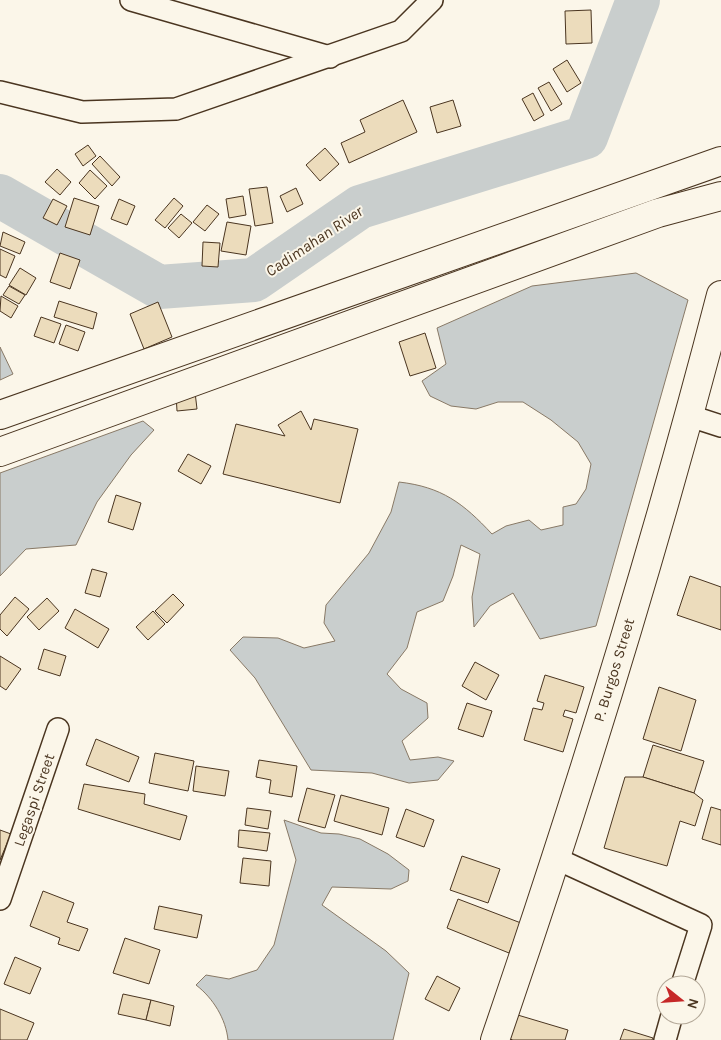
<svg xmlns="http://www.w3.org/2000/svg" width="721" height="1040" font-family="Karla,sans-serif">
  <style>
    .water { fill: #c9cecd; stroke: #887966 }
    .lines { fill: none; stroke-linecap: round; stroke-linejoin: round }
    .river { stroke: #c9cecd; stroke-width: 44 }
    .building { fill: #ecdcbc; stroke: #4a3520 }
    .street-casing { stroke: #4a3520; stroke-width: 24 }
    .secondary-casing { stroke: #4a3520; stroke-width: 30 }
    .street { stroke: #fbf6e9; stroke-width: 21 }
    .secondary { stroke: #fbf6e9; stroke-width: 28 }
    .labels { text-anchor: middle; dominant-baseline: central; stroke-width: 4; stroke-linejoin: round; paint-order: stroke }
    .street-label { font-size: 15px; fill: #4a3520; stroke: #fbf6e9 }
    .water-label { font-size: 16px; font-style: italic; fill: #4a3520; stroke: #fbf6e9 }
  </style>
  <rect width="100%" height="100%" fill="#fbf6e9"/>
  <g class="water">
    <path d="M636 273 688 300 596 626 540 639 513 593 490 606 474 627 472 597 480 554 461 545 453 576 443 601 417 612 407 648 387 674 401 689 427 703 428 718 402 741 410 760 438 757 454 761 438 780 409 783 372 773 311 770 255 678 230 650 243 637 278 638 304 648 335 641 324 623 326 605 369 553 391 512 399 482C442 487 463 503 492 534L506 526 529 520 541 530 563 525V507L576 504 586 489 591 464 578 442 551 420 523 402H498L476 409 451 406 430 396 422 381 446 364 437 328 532 286Z"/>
    <path d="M0 347 13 374 0 380Z"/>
    <path d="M143 421 154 430 131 455 97 502 76 545 26 549 0 576V473Z"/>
    <path d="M284 820 321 833 339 834 360 839 388 854 409 870 408 881 391 889 332 887 322 905 386 951 409 973 393 1040H228C226 1019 213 998 196 985L206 975 229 979 257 970 274 945 296 860Z"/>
  </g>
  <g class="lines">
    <path class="river" d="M0 196 159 287 254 280 360 207 586 137 638 0"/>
  </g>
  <g class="building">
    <path d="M591 10 592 43 566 44 565 11Z"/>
    <path d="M567 60 581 83 567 92 553 69Z"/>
    <path d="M549 82 562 104 551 111 538 88Z"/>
    <path d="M533 93 544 115 534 121 522 99Z"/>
    <path d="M403 100 417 132 349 163 341 143 365 132 360 120Z"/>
    <path d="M453 100 461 126 437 133 430 107Z"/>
    <path d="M88 145 96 156 83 166 75 154Z"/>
    <path d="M325 148 339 164 320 181 306 165Z"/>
    <path d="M100 156 120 177 112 186 92 164Z"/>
    <path d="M57 169 71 182 60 195 45 182Z"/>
    <path d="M90 170 107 186 95 199 79 183Z"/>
    <path d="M267 187 273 223 255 226 249 189Z"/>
    <path d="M296 188 303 204 287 212 280 196Z"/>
    <path d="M243 196 246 215 229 218 226 199Z"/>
    <path d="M74 198 99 206 90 235 65 227Z"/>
    <path d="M174 198 183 206 165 228 155 220Z"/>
    <path d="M53 199 67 206 57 225 43 218Z"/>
    <path d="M119 199 135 206 127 225 111 219Z"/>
    <path d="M207 205 219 214 205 231 193 222Z"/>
    <path d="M181 214 192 223 179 238 168 228Z"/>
    <path d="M227 222 251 226 246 255 221 251Z"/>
    <path d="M3 232 25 242 20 254 0 246Z"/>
    <path d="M203 242 220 243 218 267 202 266Z"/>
    <path d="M0 249 15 256 6 278 0 275Z"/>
    <path d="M60 253 80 260 70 289 50 282Z"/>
    <path d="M20 268 36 278 26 295 9 285Z"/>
    <path d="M9 286 25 295 19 304 3 295Z"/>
    <path d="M1 296 18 306 11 318 0 311Z"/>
    <path d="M59 301 97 313 93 329 54 317Z"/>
    <path d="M158 302 172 337 144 349 130 314Z"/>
    <path d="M41 317 61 324 54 343 34 336Z"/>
    <path d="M66 325 85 332 78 351 59 344Z"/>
    <path d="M425 333 436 368 410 376 399 342Z"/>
    <path d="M195 392 197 409 177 411 176 394Z"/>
    <path d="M301 411 311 430 314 419 358 429 340 503 223 474 236 424 285 436 278 425Z"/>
    <path d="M188 454 211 466 201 484 178 471Z"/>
    <path d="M116 495 141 503 133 530 108 522Z"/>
    <path d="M92 569 107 573 100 597 85 593Z"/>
    <path d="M690 576 721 587V630L677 615Z"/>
    <path d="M173 594 184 605 167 623 155 611Z"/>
    <path d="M15 597 29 609 7 636 0 629V615Z"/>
    <path d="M47 598 59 611 39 630 27 617Z"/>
    <path d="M75 609 109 629 98 648 65 628Z"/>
    <path d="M153 611 165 624 148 640 136 627Z"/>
    <path d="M44 649 66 656 60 676 38 669Z"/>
    <path d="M0 656 21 669 6 690 0 686Z"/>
    <path d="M475 662 499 675 486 700 462 686Z"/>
    <path d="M545 675 584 687 576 713 565 710 563 716 573 719 563 752 524 740 533 708 542 710 544 703 537 701Z"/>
    <path d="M659 687 696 700 681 751 643 739Z"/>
    <path d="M467 703 492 711 483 737 458 729Z"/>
    <path d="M96 739 139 757 129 782 86 765Z"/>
    <path d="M653 745 704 761 694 793 643 777Z"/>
    <path d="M155 753 194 761 188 791 149 783Z"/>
    <path d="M259 760 297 766 292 797 269 793 271 780 256 777Z"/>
    <path d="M196 766 229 771 225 796 193 791Z"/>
    <path d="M625 777H643L694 793 703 800 695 826 680 821 667 866 604 848Z"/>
    <path d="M84 784 145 794 144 804 187 816 180 840 78 809Z"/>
    <path d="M307 788 335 795 325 828 298 821Z"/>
    <path d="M341 795 389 808 382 835 334 821Z"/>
    <path d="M711 807 721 810V845L702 839Z"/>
    <path d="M247 808 271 811 268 829 245 825Z"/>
    <path d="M406 809 434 820 424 847 396 837Z"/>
    <path d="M0 830 11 834 0 860Z"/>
    <path d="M239 830 270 833 267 851 238 847Z"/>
    <path d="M462 856 500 869 488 903 450 890Z"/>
    <path d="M243 858 271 861 269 886 240 883Z"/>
    <path d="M43 891 74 903 67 922 88 929 79 951 58 944 60 938 30 926Z"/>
    <path d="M458 899 521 923 509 953 447 928Z"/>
    <path d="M159 906 202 915 197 938 154 929Z"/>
    <path d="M125 938 160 950 149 984 113 973Z"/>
    <path d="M15 957 41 968 30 994 4 984Z"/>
    <path d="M437 976 460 988 449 1011 425 999Z"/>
    <path d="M123 994 151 1000 146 1020 118 1014Z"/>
    <path d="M151 1000 174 1006 170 1026 146 1020Z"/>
    <path d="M0 1009 34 1023 27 1040H0Z"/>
    <path d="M511 1013 568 1030 565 1040H513L504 1037Z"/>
    <path d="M624 1029 653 1038 652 1040H620Z"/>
  </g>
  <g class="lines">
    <defs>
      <g id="street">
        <path d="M131 0 330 57"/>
        <path d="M0 92 82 112 176 109 401 31 432 0"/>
        <path d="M690 416 721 426"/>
        <path d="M557 859 701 925 682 985"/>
        <path d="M0 899 58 729"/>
        <path d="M665 1040 672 1015"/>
      </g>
      <g id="secondary">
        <path d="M0 415 721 161"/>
        <path d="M0 452 658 213 721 196"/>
        <path d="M495 1040C579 795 656 546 721 295"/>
      </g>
    </defs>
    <use href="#street" class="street-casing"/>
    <use href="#secondary" class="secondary-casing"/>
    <use href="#street" class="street"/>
    <use href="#secondary" class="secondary"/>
  </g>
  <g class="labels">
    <g class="street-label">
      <text transform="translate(614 670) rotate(-73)">P. Burgos Street</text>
      <text transform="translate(34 800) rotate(-71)">Legaspi Street</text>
    </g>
    <g class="water-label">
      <text transform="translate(314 241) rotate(-34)">Cadimahan River</text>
    </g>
  </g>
  <g transform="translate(681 1000) rotate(107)"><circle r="24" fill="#fbf6e9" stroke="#b4a999"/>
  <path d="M0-4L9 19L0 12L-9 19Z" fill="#c62828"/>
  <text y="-8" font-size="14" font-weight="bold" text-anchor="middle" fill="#4a3520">N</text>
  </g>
</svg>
